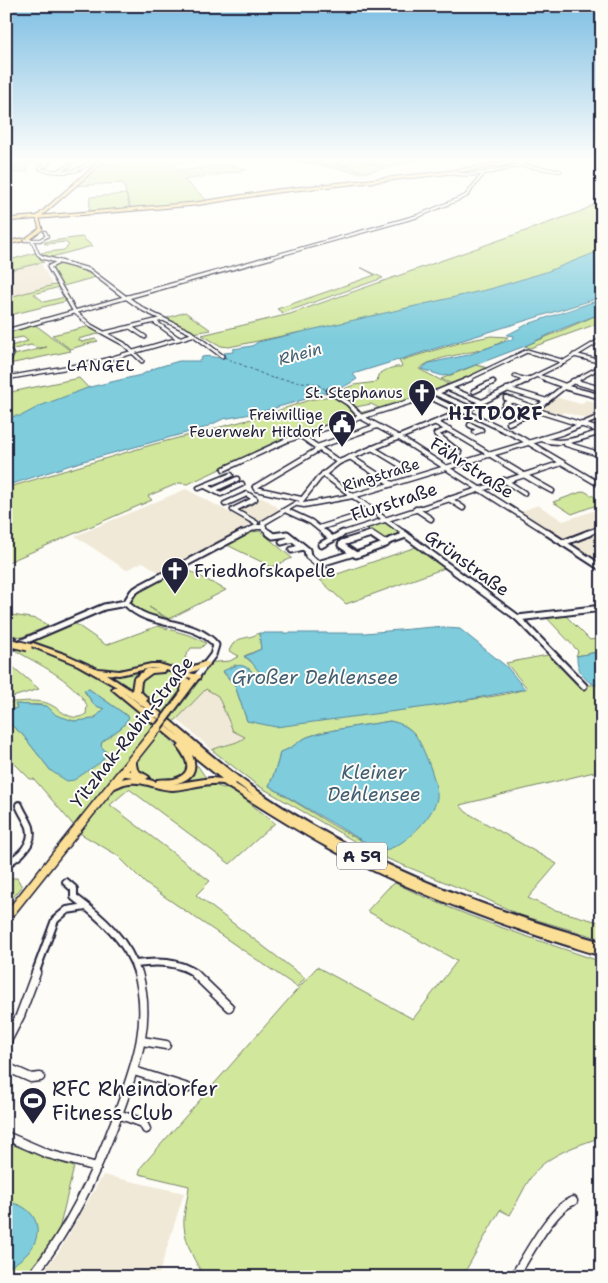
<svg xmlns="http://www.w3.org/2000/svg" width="608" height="1283" font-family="'Shantell Sans',sans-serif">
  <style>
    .built { fill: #f1e9d7 }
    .green { fill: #d1e79c; stroke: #7a846c; fill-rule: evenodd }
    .water { fill: #7eccdc; stroke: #59889c }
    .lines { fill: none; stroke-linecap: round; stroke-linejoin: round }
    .stream { stroke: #59889c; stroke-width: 1 }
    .ferry { stroke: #425e73; stroke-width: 1; stroke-dasharray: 3 2.5; stroke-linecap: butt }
    .minor-tunnel { stroke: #d1d0d1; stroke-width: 4; stroke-dasharray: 4 2; stroke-linecap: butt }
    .minor-far5-casing { stroke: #22223b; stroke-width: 4.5 }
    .minor-far4-casing { stroke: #22223b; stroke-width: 5.5 }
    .minor-far3-casing { stroke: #22223b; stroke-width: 7 }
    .minor-far2-casing { stroke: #22223b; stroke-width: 9 }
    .minor-far1-casing { stroke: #22223b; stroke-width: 10 }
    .minor-casing { stroke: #22223b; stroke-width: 11 }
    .major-far2-casing { stroke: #22223b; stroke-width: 5 }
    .major-far1-casing { stroke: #22223b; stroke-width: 10 }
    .major-casing { stroke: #22223b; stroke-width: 11 }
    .highway-casing { stroke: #22223b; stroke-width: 4 }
    .minor-far5 { stroke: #fdfcf7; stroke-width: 2.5 }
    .minor-far4 { stroke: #fdfcf7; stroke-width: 3 }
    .minor-far3 { stroke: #fdfcf7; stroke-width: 4 }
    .minor-far2 { stroke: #fdfcf7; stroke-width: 5 }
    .minor-far1 { stroke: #fdfcf7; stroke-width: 6 }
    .minor { stroke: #fdfcf7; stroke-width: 8 }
    .major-far2 { stroke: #fbdf96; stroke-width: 3 }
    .major-far1 { stroke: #fbdf96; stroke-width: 6 }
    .major { stroke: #fbdf96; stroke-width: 8 }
    .highway { fill: #fbdf96; fill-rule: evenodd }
    .major-bridge-far1-casing { stroke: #22223b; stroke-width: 10; stroke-linecap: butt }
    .major-bridge-casing { stroke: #22223b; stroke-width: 11; stroke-linecap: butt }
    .highway-bridge-casing { stroke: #22223b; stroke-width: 11; stroke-linecap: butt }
    .major-bridge-far1 { stroke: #fbdf96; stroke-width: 6 }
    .major-bridge { stroke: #fbdf96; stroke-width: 8 }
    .highway-bridge { stroke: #fbdf96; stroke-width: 7 }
    .labels { text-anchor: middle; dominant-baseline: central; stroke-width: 4; stroke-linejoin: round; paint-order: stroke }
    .far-poi-label { font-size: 15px; fill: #22223b; stroke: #fdfcf7; text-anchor: end }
    .far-street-label { font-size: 15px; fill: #22223b; stroke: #fdfcf7 }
    .far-water-label { font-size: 16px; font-style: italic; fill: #425e73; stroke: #fdfcf7 }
    .far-quarter-label { font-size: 16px; letter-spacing: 1px; fill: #22223b; stroke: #fdfcf7 }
    .shield { fill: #fdfcf7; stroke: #646373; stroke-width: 1 }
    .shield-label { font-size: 16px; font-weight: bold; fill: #22223b }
    .street-label { font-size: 18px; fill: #22223b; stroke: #fdfcf7 }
    .poi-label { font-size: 18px; fill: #22223b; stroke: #fdfcf7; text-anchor: start }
    .far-district-label { font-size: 19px; font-weight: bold; letter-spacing: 1px; fill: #22223b; stroke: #fdfcf7 }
    .water-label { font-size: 19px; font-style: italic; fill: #425e73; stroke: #fdfcf7 }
    .near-poi-label { font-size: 21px; fill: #22223b; stroke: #fdfcf7; text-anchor: start }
  </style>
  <rect width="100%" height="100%" fill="#fdfcf7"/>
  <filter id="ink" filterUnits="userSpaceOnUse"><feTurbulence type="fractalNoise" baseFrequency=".02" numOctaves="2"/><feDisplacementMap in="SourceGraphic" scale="10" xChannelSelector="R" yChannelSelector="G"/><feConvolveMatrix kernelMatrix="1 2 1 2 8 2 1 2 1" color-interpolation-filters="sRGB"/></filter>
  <g filter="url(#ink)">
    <g class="built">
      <path d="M41 263 53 286 6 298V271Z"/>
      <path d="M555 397 581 404 586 400 602 405V411L588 419 564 412 558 416 539 410Z"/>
      <path d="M186 489 251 524 160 573 143 562 126 570 75 536Z"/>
      <path d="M263 497 282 511 262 521H255L235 510Z"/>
      <path d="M538 505 563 521 602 508V567L517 513Z"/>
      <path d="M206 689 218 696 233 731 246 737 238 743 222 745 212 750 177 719Z"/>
      <path d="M103 1175 184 1193 158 1277H38L58 1253Z"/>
    </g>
    <g class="green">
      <path d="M127 160H167L168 163 198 160 173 163 178 171 230 164 247 170 184 180 209 202 131 209 123 183 74 186 99 164 127 163Z"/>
      <path d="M290 160H421L362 173Z"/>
      <path d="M6 161H29L27 172 6 173Z"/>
      <path d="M126 194 130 209 89 213 90 197Z"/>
      <path d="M602 200V275L328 358 301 332 229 347 221 346 202 335 290 314 582 211Z"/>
      <path d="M82 237 92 246 48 258 41 253 64 250 69 245 65 242 45 244 44 242Z"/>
      <path d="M35 253 44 262 6 271V261Z"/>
      <path d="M57 264 78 268 96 277 34 294 44 302 65 297 67 301 6 316V298L54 285 61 286 52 267Z"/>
      <path d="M360 267 383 278 283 313 277 309 375 275Z"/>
      <path d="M185 312 211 330 193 333 164 319Z"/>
      <path d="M602 313V322L530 348 525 346Z"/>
      <path d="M34 324 71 351 9 364 14 355 47 347 38 348 31 345 10 350 7 347 28 341 23 337 6 340V331Z"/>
      <path d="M91 326 102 333 78 339 82 342 95 339 98 341 70 349 52 335Z"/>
      <path d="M491 336 508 337C488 356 437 352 419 369L450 385 425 395 360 415 359 413 379 408 371 404 351 408 357 416 278 442 188 484 179 483 148 496 152 500 6 563V488L151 445 259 417 309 400 336 395 334 393 354 385 377 382 378 375C383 371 393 366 400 367L402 366 399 361 462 342Z"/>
      <path d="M476 365 488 368 452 384 441 379Z"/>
      <path d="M79 378 100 400 6 455V393Z"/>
      <path d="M584 491 602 501V503L572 514 553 502Z"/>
      <path d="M385 521 403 534 383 541 365 527Z"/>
      <path d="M260 531 292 558 272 567 225 544 251 532Z"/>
      <path d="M419 546 446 566 445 568 346 604 320 580Z"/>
      <path d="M190 571 226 590 169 619 149 607 164 617V620C152 616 137 614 130 601L133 595 167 576 173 578Z"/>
      <path d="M563 613 590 640 602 638V651L576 656 578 651 545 616Z"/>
      <path d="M6 614 37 619 49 626 22 637 6 634Z"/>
      <path d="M73 622 106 645 158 626 192 636 206 643 201 648H191L185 657 190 664 230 661 239 656 229 651C236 634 246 641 259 633L261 649 244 656 258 668 260 673 271 678H257L250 669 235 665 223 672 235 686 247 721C321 717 395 713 468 700 487 697 509 695 527 688L506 663 553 654 582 685H602V770L460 805 466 812 557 864 528 898 552 909 602 923V939L520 915 484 898 378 855 257 785 212 750C224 744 236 745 245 737L233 731 218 696 206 689 177 719 162 732 184 755 188 765 198 766 210 784 234 791 275 823 230 864 129 789 110 805 210 881 196 895 305 978 297 987 146 884 117 855 81 834 34 779H30L6 755V720L22 734 51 771 106 752 101 746 102 742 122 727 129 717 89 689 84 691 94 705 105 709C93 723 73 724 57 716 53 713 50 708 45 706 36 703 27 706 18 704L17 708 6 711V703L11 702C21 702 33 700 43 702 59 705 69 725 86 714L87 705C71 678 39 665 13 649ZM390 721 407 727 416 735 383 850 373 847 334 826 269 786C274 774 278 764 280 752 293 749 298 740 310 736 336 728 363 726 390 721Z"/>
      <path d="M6 661 39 689 6 699Z"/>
      <path d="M11 878H17L22 887 6 906V883Z"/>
      <path d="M395 883C461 916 532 938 602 962V1137C578 1145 546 1155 531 1177 523 1189 517 1203 510 1215L500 1210 462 1277H206C194 1263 186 1244 184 1226 183 1213 188 1199 189 1186L139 1174 141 1167 317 967 413 1019 457 961 367 911 388 888Z"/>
      <path d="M6 1141 38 1155 74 1167 58 1234 41 1257 23 1277H6Z"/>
    </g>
    <g class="water">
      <path d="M602 250V297L353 374 357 379C344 388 326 395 310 394L306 399 257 413 223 419 204 428 80 462 6 486V419L14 416H21L40 406 90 387 141 375 155 368 179 361H200L202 357C210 355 217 359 224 357V353L233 352V349L252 346 258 342 490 289 546 272Z"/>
      <path d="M602 299V313L561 329 525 346 449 375 443 376 421 369 429 363 468 355 512 339 514 336 507 335 528 324Z"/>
      <path d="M433 627 460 629 507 667 525 689 434 706 276 727 247 721 235 686 223 671C240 663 244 662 257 678H271L260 673 249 659 244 657 261 649 259 633H365Z"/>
      <path d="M602 651V685C587 687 576 670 577 656Z"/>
      <path d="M89 689 129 717 122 727 102 742 101 746 107 753 101 762 74 780 67 781 51 771 22 734 7 722 6 711 17 708 15 704 47 706 56 715 74 721 94 719 104 709 94 705 84 690Z"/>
      <path d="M390 721C400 723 410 727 416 736 423 746 439 786 437 798 434 816 403 848 384 850 381 850 377 848 373 847L269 786C274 774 278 764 280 752 293 749 298 740 310 736 336 728 363 726 390 721Z"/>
      <path d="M12 1203C34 1207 45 1229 31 1249 26 1257 14 1264 6 1269V1204Z"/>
    </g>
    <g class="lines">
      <g class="stream">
        <path d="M301 160 344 167"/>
        <path d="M326 160 362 171"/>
        <path d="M360 160 380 166"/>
        <path d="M395 160 400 162"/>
      </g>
      <path class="ferry" d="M224 357 272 378 317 384 328 391"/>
      <path class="minor-tunnel" d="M489 391 492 392"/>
      <defs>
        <g id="minor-far5">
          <path d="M28 160 49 163 40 168 43 170C66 173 76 174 95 160"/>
          <path d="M519 165 560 171"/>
          <path d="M58 171 70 165"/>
          <path d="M449 173C473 177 496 172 519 165L521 163 519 162"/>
          <path d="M25 240H40L47 236 45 232"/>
          <path d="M33 242 38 254 44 258"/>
          <path d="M268 258 418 216 466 196 483 174"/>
        </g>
        <g id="minor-far4">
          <path d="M42 257 89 270 125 297"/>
          <path d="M57 263 49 267 75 312 91 326 124 344 142 361"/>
          <path d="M128 297 272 257"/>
          <path d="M127 298 144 310 190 332 222 356"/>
          <path d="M155 322 179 339"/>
          <path d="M130 327 145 337"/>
          <path d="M6 331 128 297 124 298"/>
          <path d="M105 333 163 319"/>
          <path d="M6 347 12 355 6 366"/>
          <path d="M574 355 602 362"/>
          <path d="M515 376 525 380"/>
          <path d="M538 376 549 380"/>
          <path d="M6 378 99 362 192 335"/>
          <path d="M466 380 527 351 565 362"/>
          <path d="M527 380 562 363 602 339"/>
          <path d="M576 380 602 366"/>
        </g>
        <g id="minor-far3">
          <path d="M522 379 527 381"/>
          <path d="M546 379 565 386"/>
          <path d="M573 381 601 389"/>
          <path d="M564 387 602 397"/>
          <path d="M448 388 482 402"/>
          <path d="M507 389 547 401"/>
          <path d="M329 391 348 403 361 417 398 437 550 534"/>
          <path d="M474 391 493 382"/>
          <path d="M435 393 470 408"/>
          <path d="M428 396 461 412"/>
          <path d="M506 398 537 409"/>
          <path d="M501 410 523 417"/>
          <path d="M535 410 602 431"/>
          <path d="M464 411 519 437 602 486"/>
          <path d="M491 415 505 408V404L513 400"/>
          <path d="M436 423C476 444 512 470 552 491"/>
          <path d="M509 423 531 413 565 386 578 379"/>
          <path d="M470 425 481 430 475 432"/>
          <path d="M449 429 436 434 459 452"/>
          <path d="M301 436 339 462"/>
          <path d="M541 439C563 447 581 437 602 432"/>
          <path d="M566 444 602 455"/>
          <path d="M317 447 377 426"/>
          <path d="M372 448 402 466"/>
          <path d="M350 457 392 484"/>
          <path d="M224 469 287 440 428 396 470 379"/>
          <path d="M323 474 405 534"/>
          <path d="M504 480 524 493"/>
          <path d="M205 486 221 494 242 484"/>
          <path d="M255 487 319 449"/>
          <path d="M255 487 256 489 301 499"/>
          <path d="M199 488 231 475"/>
          <path d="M213 490 237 479"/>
          <path d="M449 499 463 508"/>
          <path d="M301 501 319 478 339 462 470 408 529 379"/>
          <path d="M225 504 247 494 255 499 233 510 256 523"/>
          <path d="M298 504 304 505 353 496 564 432 602 416"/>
          <path d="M416 509 431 519"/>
          <path d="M287 511 311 522 326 534"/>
          <path d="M262 527 271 534"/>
          <path d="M319 528 373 511"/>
          <path d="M241 534 256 527H264L263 523 297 503"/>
          <path d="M285 534H287"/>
          <path d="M341 534 562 463"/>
          <path d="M585 534 602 528"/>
        </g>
        <g id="minor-far2">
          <path d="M269 533 273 536 287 534 307 550 308 556 318 564 351 554"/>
          <path d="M325 533 332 539"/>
          <path d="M403 533 518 618 584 686"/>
          <path d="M548 533 602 568"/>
          <path d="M371 534 386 544 356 555 341 545 342 543Z"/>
          <path d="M282 542 293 539"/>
          <path d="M384 543 406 535"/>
          <path d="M563 543 589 533"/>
          <path d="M321 545 343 533"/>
          <path d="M292 550 303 547"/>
          <path d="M318 565 327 572"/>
          <path d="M126 603 133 592 139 588 243 533"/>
          <path d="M126 603C149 629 194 618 216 645L213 655 196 677"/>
          <path d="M518 618 602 608"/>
          <path d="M6 649 104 607 126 603"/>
        </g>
        <g id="minor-far1">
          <path d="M6 864C19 857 35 844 30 827 27 819 22 813 19 805"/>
          <path d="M66 882 74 889V897C102 918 127 940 138 974"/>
          <path d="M135 964C157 961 178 961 196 974"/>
          <path d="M35 974 55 920 67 910 86 907"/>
        </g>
        <g id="minor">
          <path d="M194 973 229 1007"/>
          <path d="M142 1041 166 1045"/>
          <path d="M6 1043 20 1016 36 973"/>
          <path d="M6 1067 31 1078 40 1077"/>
          <path d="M134 1071 188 1088"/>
          <path d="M118 1114 143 1123 146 1129"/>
          <path d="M6 1136 48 1154 97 1167"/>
          <path d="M31 1277C70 1229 95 1175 117 1117 134 1069 153 1025 138 973"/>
          <path d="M514 1277C527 1257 551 1209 573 1201"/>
        </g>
        <g id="major-far2">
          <path d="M38 217 103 160"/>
          <path d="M6 220 195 204 277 191 444 173 530 160"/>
          <path d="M27 239 41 229 38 219"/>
          <path d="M6 243 22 240"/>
        </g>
        <path id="major-far1" d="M169 713 196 677"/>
        <path id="major" d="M6 918 155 731"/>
        <g id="highway">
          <path d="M6 635 15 638 16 639 13 641 6 639Z"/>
          <path d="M33 643 67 655 98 669 119 671 151 664H159L182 671 204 662H208L210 664 208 666 189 673 199 675 200 677 199 679H196L187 677 191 682 188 692H182L181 690 183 682 179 674 166 670 163 672 152 673 141 681 140 691 148 699 146 701C182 729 215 761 252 787 358 861 478 907 602 942V956C512 929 424 898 340 854 300 833 262 808 223 784 206 782 190 789 173 790 158 790 144 781 130 783 124 783 118 787 112 789L109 788 108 786C114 780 124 778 133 777L119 775 118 773 119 771 122 770 131 771C129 768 127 762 129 758H135C136 761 136 766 137 769 140 773 146 774 149 777L146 779 156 782 157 780C163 779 168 780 174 779 195 773 187 759 178 747L180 745 112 689 113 687H117L78 665 31 646 30 645ZM151 668H159L147 669 134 678 132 691 106 674 119 675ZM122 690 149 711 181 738ZM192 755 222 779 211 778 173 784C190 781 199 772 192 755ZM236 783 254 796 235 784Z"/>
        </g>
      </defs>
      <use href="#minor-far5" class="minor-far5-casing"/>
      <use href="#minor-far4" class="minor-far4-casing"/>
      <use href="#minor-far3" class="minor-far3-casing"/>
      <use href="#minor-far2" class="minor-far2-casing"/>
      <use href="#minor-far1" class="minor-far1-casing"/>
      <use href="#minor" class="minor-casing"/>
      <use href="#major-far2" class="major-far2-casing"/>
      <use href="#major-far1" class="major-far1-casing"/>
      <use href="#major" class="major-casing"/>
      <use href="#highway" class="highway-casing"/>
      <use href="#minor-far5" class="minor-far5"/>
      <use href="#minor-far4" class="minor-far4"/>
      <use href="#minor-far3" class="minor-far3"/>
      <use href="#minor-far2" class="minor-far2"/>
      <use href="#minor-far1" class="minor-far1"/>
      <use href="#minor" class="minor"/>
      <use href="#major-far2" class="major-far2"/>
      <use href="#major-far1" class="major-far1"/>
      <use href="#major" class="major"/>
      <use href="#highway" class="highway"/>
      <defs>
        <path id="major-bridge-far1" d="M157 729 169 713"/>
        <path id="major-bridge" d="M155 731 158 728"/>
        <path id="highway-bridge" d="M7 642 28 647"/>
      </defs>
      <use href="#major-bridge-far1" class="major-bridge-far1-casing"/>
      <use href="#major-bridge" class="major-bridge-casing"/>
      <use href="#highway-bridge" class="highway-bridge-casing"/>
      <use href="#major-bridge-far1" class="major-bridge-far1"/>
      <use href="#major-bridge" class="major-bridge"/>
      <use href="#highway-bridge" class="highway-bridge"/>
    </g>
  </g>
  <linearGradient id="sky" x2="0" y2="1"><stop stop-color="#7dbee3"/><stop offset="0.47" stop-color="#fefefb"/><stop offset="1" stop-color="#fefefb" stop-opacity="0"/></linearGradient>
  <rect width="608" height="340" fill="url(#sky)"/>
  <defs>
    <symbol id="church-pin" viewBox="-11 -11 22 30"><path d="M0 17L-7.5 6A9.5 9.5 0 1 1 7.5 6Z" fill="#22223b" stroke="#fdfcf7"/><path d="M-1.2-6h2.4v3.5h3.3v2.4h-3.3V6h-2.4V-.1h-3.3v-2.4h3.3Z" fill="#fff"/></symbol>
    <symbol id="civic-pin" viewBox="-11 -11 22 30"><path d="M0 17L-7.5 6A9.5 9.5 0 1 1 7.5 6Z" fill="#22223b" stroke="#fdfcf7"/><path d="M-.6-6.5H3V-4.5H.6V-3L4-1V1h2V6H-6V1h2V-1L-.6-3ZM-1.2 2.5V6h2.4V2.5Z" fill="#fff"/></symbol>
    <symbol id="stadium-pin" viewBox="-11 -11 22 30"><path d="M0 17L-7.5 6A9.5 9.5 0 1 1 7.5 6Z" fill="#22223b" stroke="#fdfcf7"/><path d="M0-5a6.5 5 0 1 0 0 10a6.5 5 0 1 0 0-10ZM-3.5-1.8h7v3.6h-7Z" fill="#fff"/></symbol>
  </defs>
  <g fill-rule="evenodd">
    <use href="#church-pin" x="406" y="377" width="32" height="43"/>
    <use href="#civic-pin" x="326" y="408" width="32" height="43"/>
    <use href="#church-pin" x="159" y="555" width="32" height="43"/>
    <use href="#stadium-pin" x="17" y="1085" width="32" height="43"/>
  </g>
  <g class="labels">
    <g class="far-poi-label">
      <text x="403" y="393">St. Stephanus</text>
      <text x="323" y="415">Freiwillige<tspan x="323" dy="17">Feuerwehr Hitdorf</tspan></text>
    </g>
    <g class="far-street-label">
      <text transform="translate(381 475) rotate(-17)">Ringstraße</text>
    </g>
    <g class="far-water-label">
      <text transform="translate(300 354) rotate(-16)">Rhein</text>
    </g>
    <g class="far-quarter-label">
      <text x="101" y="365">LANGEL</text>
    </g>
    <rect class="shield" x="337" y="842.5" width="50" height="27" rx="4"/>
    <g class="shield-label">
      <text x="362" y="856">A 59</text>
    </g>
    <g class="street-label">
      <text transform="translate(472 468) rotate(33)">Fährstraße</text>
      <text transform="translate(394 502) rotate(-18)">Flurstraße</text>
      <text transform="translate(467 563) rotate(36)">Grünstraße</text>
      <text transform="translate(132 732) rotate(-52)">Yitzhak-Rabin-Straße</text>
    </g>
    <g class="poi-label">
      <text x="194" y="571">Friedhofskapelle</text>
    </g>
    <g class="far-district-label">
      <text x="496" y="413">HITDORF</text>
    </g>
    <g class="water-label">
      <text x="315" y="677">Großer Dehlensee</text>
      <text x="374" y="772">Kleiner<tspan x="374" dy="22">Dehlensee</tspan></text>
    </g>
    <g class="near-poi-label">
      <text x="52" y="1089">RFC Rheindorfer<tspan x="52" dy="24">Fitness Club</tspan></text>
    </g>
  </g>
  <rect width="608" height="1283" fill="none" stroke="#fdfcf7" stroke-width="25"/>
  <rect x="12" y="12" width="583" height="1258" fill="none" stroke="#22223b" stroke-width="2" filter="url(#ink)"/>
</svg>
